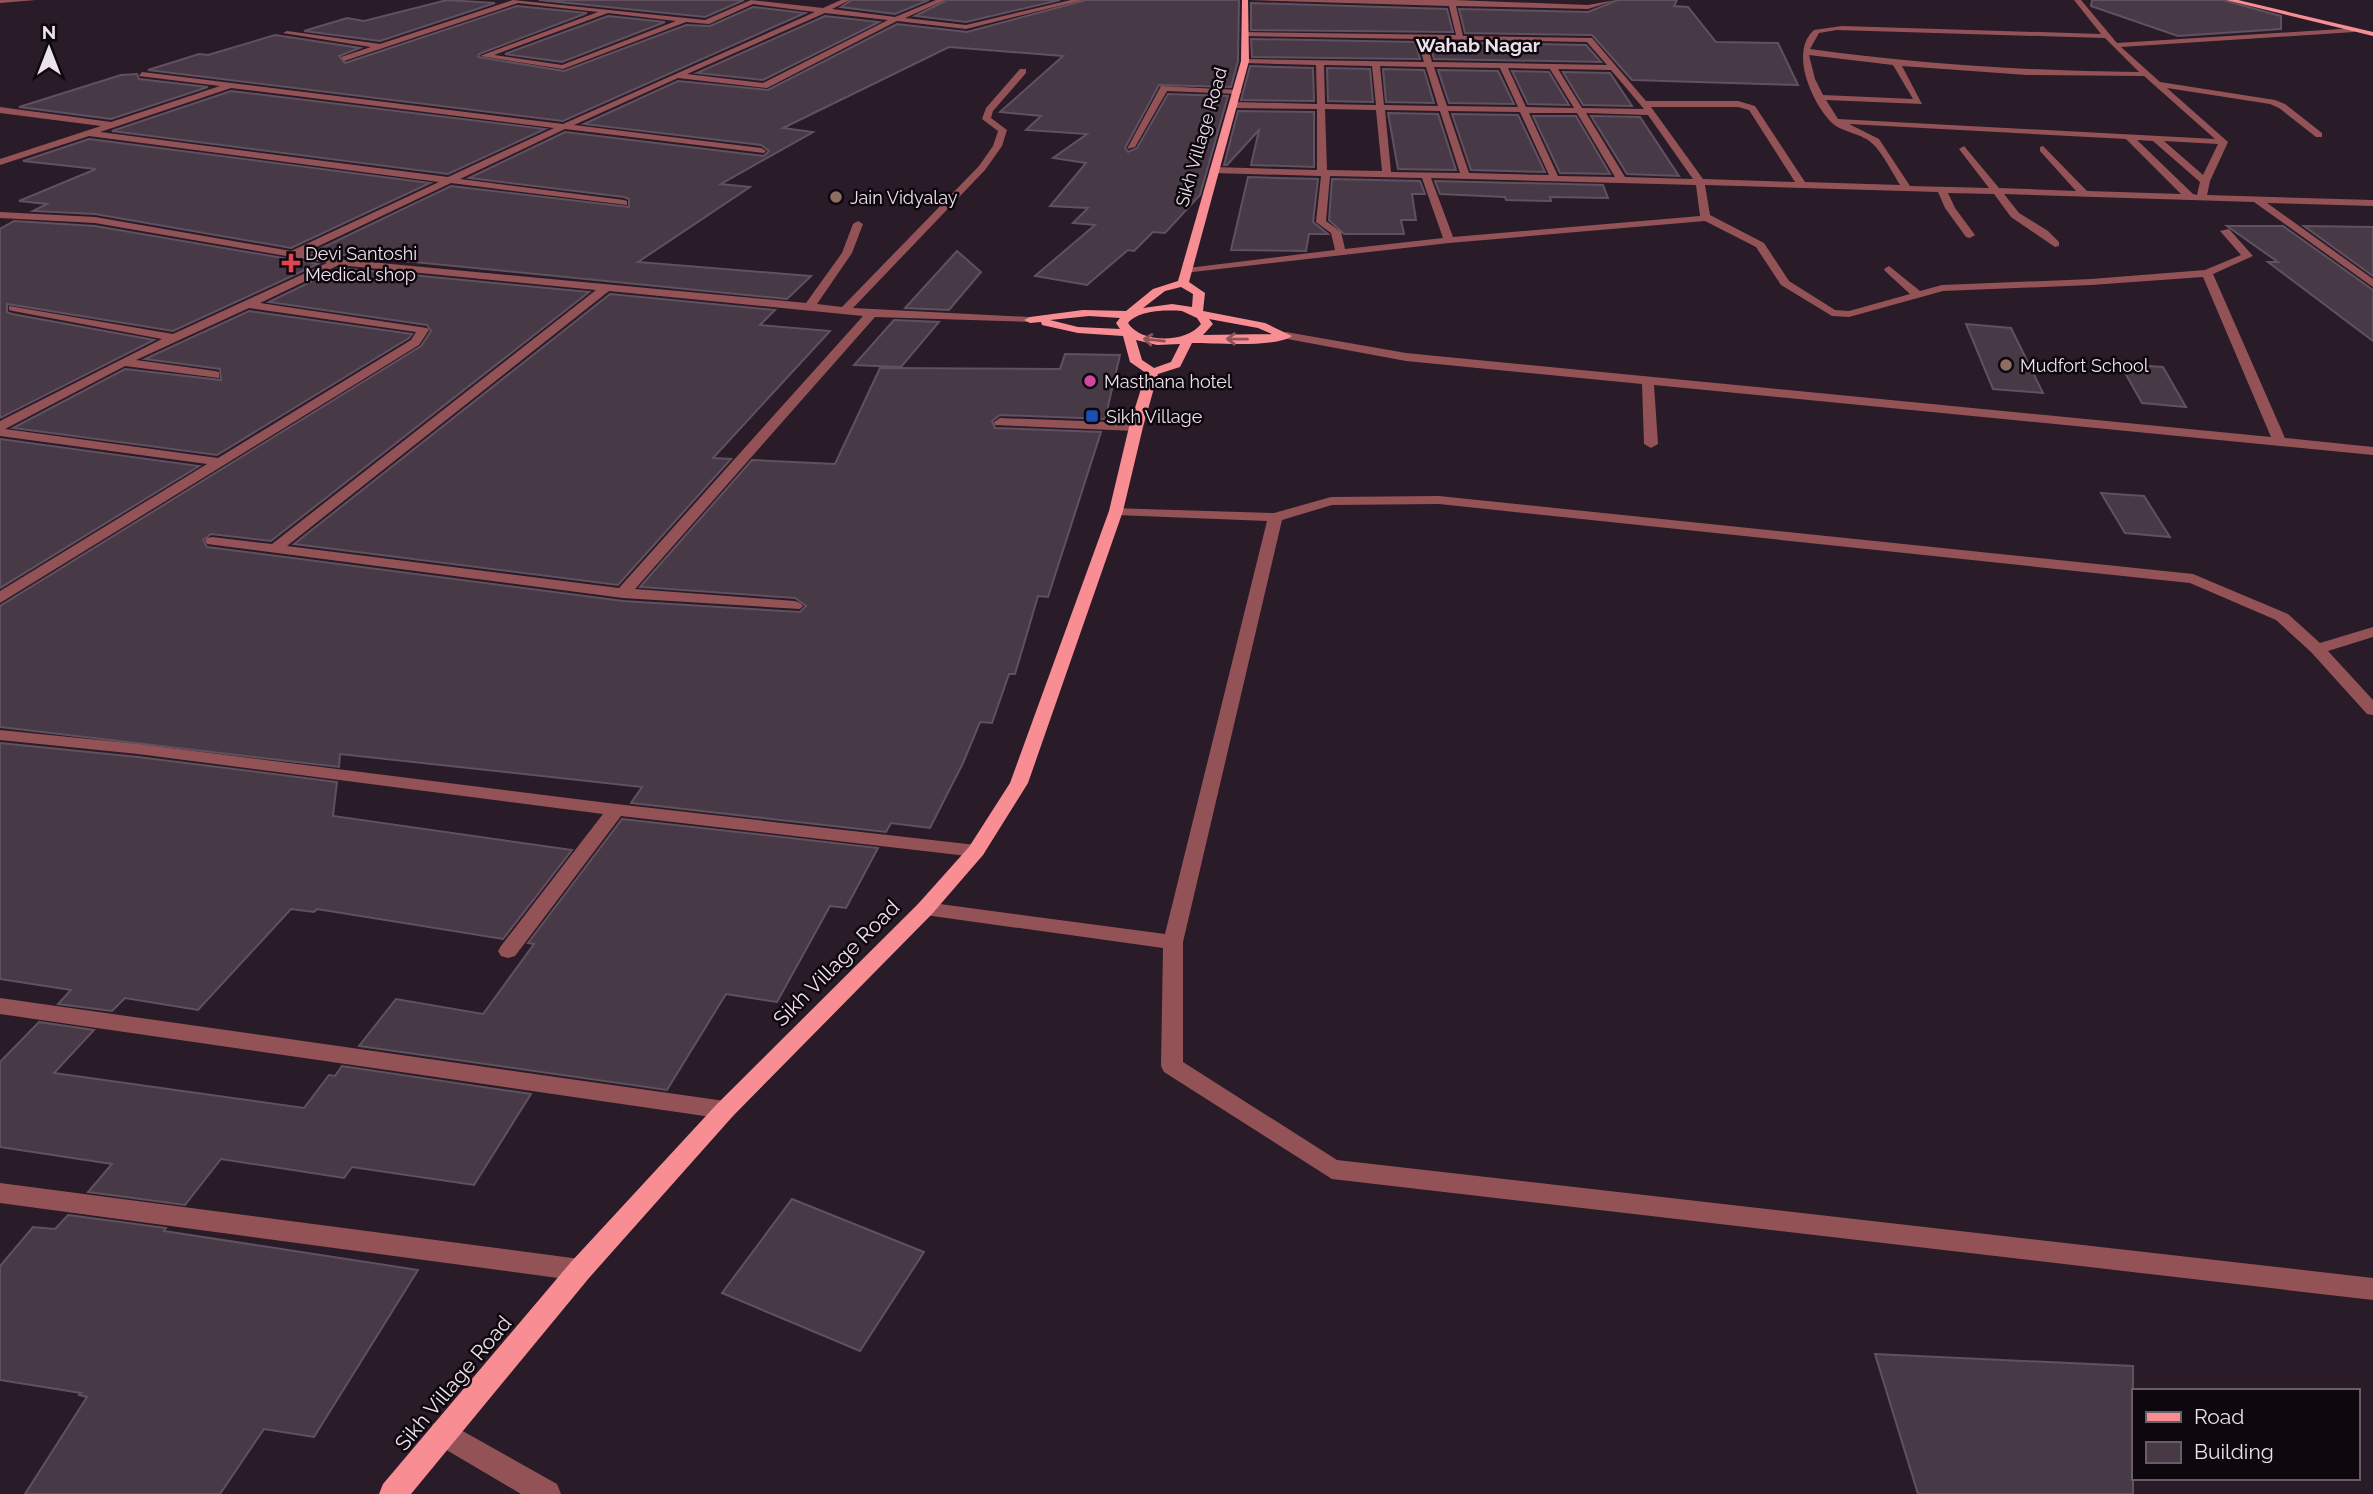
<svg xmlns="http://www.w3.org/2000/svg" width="2373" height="1494" font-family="Raleway,sans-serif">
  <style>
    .building { fill: #483947; stroke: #615160; stroke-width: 2 }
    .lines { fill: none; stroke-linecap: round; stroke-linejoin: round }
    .minor { fill: #935356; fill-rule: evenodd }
    .major { fill: #f88e93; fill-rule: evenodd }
    .oneway { stroke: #8f5257 }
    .education-dot { fill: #8d6e63; stroke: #0e080e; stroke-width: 2.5 }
    .health-dot { fill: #e0444e; stroke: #0e080e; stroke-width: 2.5 }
    .hotel-dot { fill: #d1479c; stroke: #0e080e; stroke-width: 2.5 }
    .transit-dot { fill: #1a4fb4; stroke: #0e080e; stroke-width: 2.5 }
    .labels { text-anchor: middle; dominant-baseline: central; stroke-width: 5; stroke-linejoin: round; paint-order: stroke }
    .far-street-label { font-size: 18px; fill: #ebe1ea; stroke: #0e080e }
    .far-poi-label { font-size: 18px; fill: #ebe1ea; stroke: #0e080e; text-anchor: start }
    .far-neighbourhood-label { font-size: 19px; font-weight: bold; fill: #ebe1ea; stroke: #0e080e }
    .street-label { font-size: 21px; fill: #ebe1ea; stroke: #0e080e }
  </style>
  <rect width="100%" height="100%" fill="#291b28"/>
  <g class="building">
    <path d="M447 0 495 3 380 41 304 31 347 18 364 21Z"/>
    <path d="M539 0H744L705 17Z"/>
    <path d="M852 0H929L895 14 841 7Z"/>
    <path d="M947 0H1060L966 22 915 16Z"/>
    <path d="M1086 0H1239L1238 61 1231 87 1159 85 1125 148 1128 152 1137 148 1168 94 1228 96 1200 195 1165 233 1153 232 1134 251 1128 250 1087 285 1035 276 1095 225 1073 223 1088 208 1050 206 1086 163 1053 158 1087 134 1026 130 1041 116 1000 112 1063 56 949 47 783 128 813 132 721 184 750 187 638 262 811 276 787 299 313 252 451 186 629 207V199L624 197 469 178 565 132 764 156 769 151 761 145 584 124 678 81 768 90 897 24 967 32Z"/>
    <path d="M1618 0H1677L1674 6 1688 7 1716 42 1778 43 1798 85 1632 80 1592 35 1465 33 1459 9 1588 12Z"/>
    <path d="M2092 0H2223L2281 16V29L2178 36 2091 6Z"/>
    <path d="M1251 3 1447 9 1453 32 1251 30Z"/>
    <path d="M517 6 587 13 479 54 478 57 564 71 686 25 710 26 753 7 805 13 563 121 148 70 199 54 208 55 275 35 360 48 339 56 345 63Z"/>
    <path d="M608 16 665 22 562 62 505 54Z"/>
    <path d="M825 16 879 22 763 80 697 73Z"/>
    <path d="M1251 39 1415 42 1420 59 1252 57Z"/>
    <path d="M1429 42 1586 45 1601 62 1434 59Z"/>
    <path d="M1250 66 1313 68 1314 101 1241 100Z"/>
    <path d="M1327 68 1370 69 1373 102 1328 101Z"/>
    <path d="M1383 69 1424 70 1434 103 1386 102Z"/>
    <path d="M1438 70 1498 71 1514 104 1449 103Z"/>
    <path d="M1512 71 1549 72 1569 105 1528 104Z"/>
    <path d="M1563 72 1610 73 1632 106 1583 105Z"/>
    <path d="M137 74 139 79 208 87 111 119 19 107 121 75Z"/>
    <path d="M231 91 545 129 448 174 112 131Z"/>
    <path d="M1238 111 1314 112V167L1251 165 1259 130 1227 165H1224Z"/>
    <path d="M1388 113 1438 114 1456 170 1398 169Z"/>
    <path d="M1452 114 1518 115 1545 172 1471 170Z"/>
    <path d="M1533 116H1576L1610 174 1560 173Z"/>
    <path d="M1591 116 1640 117 1679 176 1627 174Z"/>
    <path d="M89 139 430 183 291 248 95 214 33 211 47 204 19 201 96 169 23 161Z"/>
    <path d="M1248 177 1318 179 1313 222 1328 234H1309L1306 251 1231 250Z"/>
    <path d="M1332 179 1420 181 1425 194H1412L1416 220H1401L1404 234H1344L1329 220Z"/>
    <path d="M1435 181 1603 185 1608 198 1550 197 1551 201 1506 200 1505 197 1440 194Z"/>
    <path d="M14 221 95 226 318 264 173 331 7 304V312L12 314 154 340 0 418V229Z"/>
    <path d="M2227 226H2283L2373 290V341L2268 262H2278Z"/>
    <path d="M2304 226 2373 227V276Z"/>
    <path d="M957 251 981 272 949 310 905 308Z"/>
    <path d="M339 268 589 292 271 541 211 534 203 540 207 547 623 601 800 612 806 606 795 598 640 587 752 460 835 464 880 368 1060 369 1065 354 1120 355 1105 419 1000 415 992 421 995 428 1101 432 1048 597 1038 596 1015 674H1009L992 723 980 722 963 763 930 828 891 823 886 832 631 803 642 787 340 754 339 767 0 727V606L421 346 431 331 427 325 269 302Z"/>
    <path d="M610 294 775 310 760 325 830 331 713 458 731 459 618 585 294 544Z"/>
    <path d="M249 311 412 334 409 338 217 455 13 428 125 369 221 380 220 369 145 359Z"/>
    <path d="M894 320 939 322 901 367 854 365Z"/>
    <path d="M1966 324 2011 328 2043 393 1993 389Z"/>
    <path d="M2120 364 2163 367 2186 407 2142 403Z"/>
    <path d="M0 439 199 466 0 588Z"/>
    <path d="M2101 493 2144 496 2170 537 2125 533Z"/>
    <path d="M0 743 138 757 337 782 333 816 572 850 503 939 317 909 314 912 291 909 198 1010 125 998 112 1011 58 1004 71 990 0 979Z"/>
    <path d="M622 819 878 848 846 908 830 906 777 1002 726 994 667 1090 359 1046 396 999 483 1014 534 944 528 943Z"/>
    <path d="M39 1022 94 1030 54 1073 304 1108 329 1075 335 1076 342 1066 531 1094 474 1185 352 1167 344 1178 221 1159 185 1205 88 1192 112 1164 0 1147V1062Z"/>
    <path d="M792 1199 924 1252 860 1351 722 1293Z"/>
    <path d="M68 1215 166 1228 164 1231 418 1270 314 1437 264 1429 220 1494H25L87 1397 79 1395 81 1393 0 1380V1266L33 1227 55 1229Z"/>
    <path d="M1875 1354 2133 1366V1494H1918Z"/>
  </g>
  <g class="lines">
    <g class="minor">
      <path d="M0 0H36L0 3Z"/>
      <path d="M513 0 705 20 751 0 823 8 841 0H850L832 9 895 17 936 0H945L905 18 966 25 1071 0H1083L966 29 897 21 767 88 678 78 574 125 761 148 766 151 764 153 565 129 460 179 624 200 627 201V205L451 183 304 253 338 259 806 303 842 253 853 224 858 221 863 224 852 253 817 304 842 307 979 166 993 146 998 131 982 119 986 108 1020 69H1026V73L993 111 991 118 1007 130 1002 146 985 170 853 308 1030 317 1034 318V322L875 317 635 589 795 601 800 603 803 606 800 609 623 598 207 544 205 541 207 538 212 537 272 544 596 290 339 265 260 303 427 328 429 330 419 345 0 603V591L207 464 0 436V421L162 339 13 311 9 310V306L173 334 327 263 95 223 0 218V212L95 217 291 251 439 182 89 136 0 165V159L101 126 0 113V107L111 122 220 86 139 76 142 72 563 124 815 12 753 4 709 24 686 22 563 69 480 56 598 12 518 3 344 61 341 57 371 47 283 33 287 31 380 44ZM608 13 676 21 562 65 494 55ZM825 13 888 20 763 83 687 74ZM231 88 554 128 448 177 100 132ZM609 291 863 316 619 588 287 546ZM249 308 416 332 411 340 218 458 5 429 125 366 219 378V372L215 371 136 360Z"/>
      <path d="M1249 0H1454L1588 5 1616 0 1588 9 1456 6 1463 36 1592 38 1646 101H1738L1755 106 1805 182 1900 185C1892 172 1884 156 1874 145 1863 133 1842 133 1831 122 1812 102 1789 52 1814 30L1842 26 2101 34 2074 0H2081L2117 43 2357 28 2354 32 2121 47 2160 82 2275 100 2285 104 2322 133V137H2316L2279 108 2270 104 2167 88 2228 142 2210 181 2207 195 2373 200V206L2267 203 2373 279V287L2254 202 2004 194 2019 213 2048 231 2059 242V246L2055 247 2011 217 1994 194 1948 193 1955 208 1975 235 1970 238 1966 237 1945 208 1938 192 1705 185 1710 215 1764 243 1789 281 1835 310 1849 311 1910 294 1885 271 1884 269 1889 266 1920 291 1942 285 2091 279 2205 270 2241 255 2220 231 2229 229 2253 256 2213 274 2285 438 2373 447V455L1654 385 1658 444 1651 448 1644 444 1642 384 1406 361 1282 338V334L1286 332 1406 353 2271 437 2203 277 2091 285 1943 291 1849 317 1832 316 1781 285 1756 247 1705 221 1449 243 1184 273 1183 271 1188 268 1335 250 1331 233 1316 222 1321 176 1214 173 1209 170 1214 167 1317 170V109L1234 108 1230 105 1234 102 1317 104 1316 65 1245 63 1242 59 1424 62 1417 39 1245 36 1242 32 1456 35 1449 6ZM1837 30 2105 38 2139 72C2028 71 1920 64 1810 49L1819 33ZM1425 39 1587 42 1607 65 1432 62ZM1809 55 1893 65 1913 99 1823 95 1815 79ZM1324 65 1372 66 1376 105 1325 104ZM1380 66 1426 67 1438 106 1384 105ZM1902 66 2027 75 2144 76 2215 139 1838 119 1826 100 1922 104ZM1434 67 1500 68 1518 107 1447 106ZM1508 68 1550 69 1574 108 1526 107ZM1558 69 1611 70 1644 109 1582 108ZM1651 107H1738L1749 110 1795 182 1703 179ZM1325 109 1376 110 1382 171 1327 170ZM1385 110 1440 111 1460 173 1391 172ZM1448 111 1520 112 1549 175 1469 173ZM1529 113H1577L1615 177 1558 176ZM1586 113 1648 115 1693 179 1625 177ZM1849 124 2126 139 2181 194 2087 191 2043 146 2040 147V151L2076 191 1999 188 1964 146 1959 149 1989 188 1910 186 1879 139ZM2137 140 2153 141 2200 182 2197 195 2193 194ZM2164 141 2218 144 2203 175ZM1330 176 1422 178 1443 238 1345 249 1341 232 1326 221ZM1431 178 1696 185 1700 216 1453 237Z"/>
      <path d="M1161 86 1238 90 1242 92 1238 94 1167 91 1135 147 1127 149Z"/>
      <path d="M1000 418 1136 423 1143 427 1136 431 995 425 994 422Z"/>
      <path d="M1439 496 2193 574 2288 614 2320 643 2373 627V637L2328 651 2373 700V715L2367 714 2311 652 2276 620 2190 583 1439 504 1332 505 1282 520 1183 942V1062L1337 1160 2373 1278V1300L1332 1179 1164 1072 1161 1066 1163 948 918 914 915 909 918 904 925 902 1165 934 1267 521 1116 515 1109 511 1111 508 1274 513 1331 497Z"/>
      <path d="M0 730 138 744 616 804 976 845 983 847 985 851 983 855 976 857 621 816 515 956 508 958 501 956 498 951 501 946 603 814 138 754 0 740Z"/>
      <path d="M0 998 725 1101 733 1104 736 1110 733 1116 725 1119 0 1014Z"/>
      <path d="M0 1183 580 1259 589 1262 592 1270 589 1278 580 1281 0 1203Z"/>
      <path d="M443 1420 557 1484 561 1494H521L433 1442 429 1433 433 1424Z"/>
    </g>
    <g class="major">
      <path d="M1242 0H1248L1249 61 1189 282 1205 293 1203 311 1265 323 1292 336C1275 348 1215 343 1192 343L1180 367 1158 374 1143 427 1123 511 1028 783 983 855 932 914 733 1116 589 1278 411 1494H379L383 1484 571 1262 717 1104 918 904 969 847 1010 783 1109 511 1129 427 1146 373 1130 362 1123 336 1078 333 1042 325 1041 322 1030 323 1024 320 1030 317 1083 310 1126 311 1153 289 1178 281 1241 61ZM1181 287 1193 294 1192 307 1172 304 1143 308 1165 291ZM1182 311 1197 318 1201 324C1187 343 1141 344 1128 323 1139 310 1166 310 1182 311ZM1089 316 1120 318 1116 323 1120 329 1078 327 1050 320ZM1209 319 1258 328 1272 334 1203 335 1213 324ZM1136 340 1157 345 1180 344 1171 362 1154 368 1142 360Z"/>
      <path d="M2226 0H2238L2373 32V36Z"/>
    </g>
  </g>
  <defs><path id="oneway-shaft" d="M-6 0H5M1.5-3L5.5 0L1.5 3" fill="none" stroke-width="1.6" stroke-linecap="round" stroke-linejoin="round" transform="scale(1.75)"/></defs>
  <g class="oneway">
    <use href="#oneway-shaft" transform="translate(1237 339) rotate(-179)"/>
    <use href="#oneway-shaft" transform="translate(1154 340) rotate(-174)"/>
  </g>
  <g class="education-dot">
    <circle cx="836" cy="197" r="7"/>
    <circle cx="2006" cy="365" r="7"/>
  </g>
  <path class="health-dot" d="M287.5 252.5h7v7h7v7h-7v7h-7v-7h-7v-7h7z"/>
  <circle class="hotel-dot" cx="1090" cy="381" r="7"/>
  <rect class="transit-dot" x="1085" y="409" width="14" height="14" rx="3.5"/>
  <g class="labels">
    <g class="far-street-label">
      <text transform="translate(1201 137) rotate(-74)">Sikh Village Road</text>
    </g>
    <g class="far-poi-label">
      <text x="850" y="197">Jain Vidyalay</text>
      <text x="305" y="253">Devi Santoshi<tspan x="305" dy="21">Medical shop</tspan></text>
      <text x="2020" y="365">Mudfort School</text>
      <text x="1104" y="381">Masthana hotel</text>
      <text x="1106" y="416">Sikh Village</text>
    </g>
    <g class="far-neighbourhood-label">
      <text x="1478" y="45">Wahab Nagar</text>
    </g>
    <g class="street-label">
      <text transform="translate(836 963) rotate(-45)">Sikh Village Road</text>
      <text transform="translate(453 1383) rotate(-50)">Sikh Village Road</text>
    </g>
  </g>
  <rect x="2132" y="1389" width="228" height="91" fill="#0e080e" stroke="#665f66" stroke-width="2"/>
  <rect x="2146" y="1412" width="35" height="10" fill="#f88e93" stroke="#665f66" stroke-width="2"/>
  <text x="2194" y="1424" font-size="21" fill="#ebe1ea">Road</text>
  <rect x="2146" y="1442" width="35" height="21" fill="#483947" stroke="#665f66" stroke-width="2"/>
  <text x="2194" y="1459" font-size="21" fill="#ebe1ea">Building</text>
  <g transform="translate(49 49)" stroke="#0e080e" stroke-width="5" paint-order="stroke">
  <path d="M0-5L12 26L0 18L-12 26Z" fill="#ebe1ea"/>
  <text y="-10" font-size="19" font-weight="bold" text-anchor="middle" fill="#ebe1ea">N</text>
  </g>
</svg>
